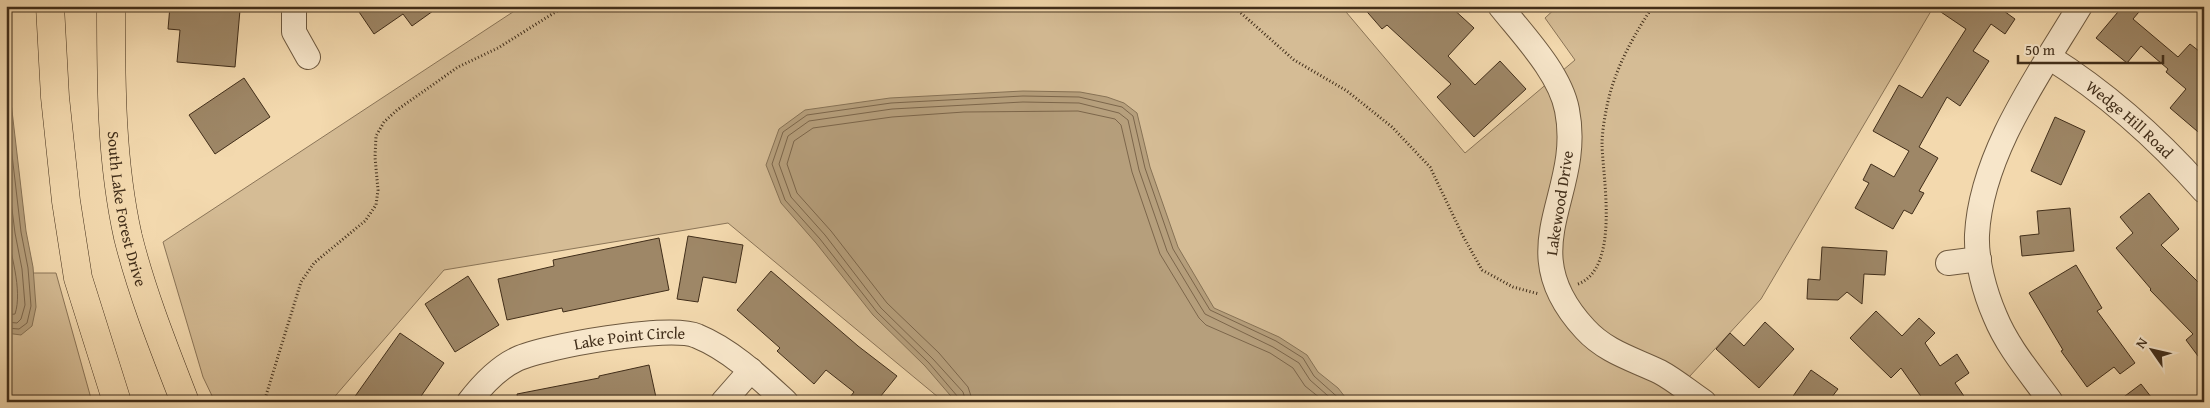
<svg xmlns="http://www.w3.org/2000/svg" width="2210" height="408" font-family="'Gentium Book Plus',serif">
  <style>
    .green { fill: #d5bc95; stroke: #8b7558 }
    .water { fill: #b69f7c; stroke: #877255 }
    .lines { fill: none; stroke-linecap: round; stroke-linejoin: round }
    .shore { stroke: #7c664b; stroke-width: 1 }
    .building { fill: #9e8767; stroke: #412e1a }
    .minor-casing { stroke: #6e593f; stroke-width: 26 }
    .major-casing { stroke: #412e1a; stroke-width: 29 }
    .path { stroke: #412e1a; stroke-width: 3; stroke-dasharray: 1 2.5; stroke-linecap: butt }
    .minor { stroke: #f7e6ca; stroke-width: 24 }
    .major { stroke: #f3d9ae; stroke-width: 28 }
    .labels { text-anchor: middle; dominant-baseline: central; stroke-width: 4; stroke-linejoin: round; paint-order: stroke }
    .street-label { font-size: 16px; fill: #412e1a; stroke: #f7e6ca }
  </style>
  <rect width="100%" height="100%" fill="#f3d9ae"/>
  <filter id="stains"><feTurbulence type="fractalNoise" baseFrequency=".004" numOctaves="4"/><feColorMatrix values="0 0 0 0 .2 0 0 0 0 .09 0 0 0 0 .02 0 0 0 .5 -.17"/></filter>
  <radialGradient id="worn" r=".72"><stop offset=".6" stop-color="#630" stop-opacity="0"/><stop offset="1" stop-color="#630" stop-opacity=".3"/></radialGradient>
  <g class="green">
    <path d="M522 6H1341L1465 153 1575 60 1545 18 1558 6H1934L1761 299 1666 402H944L728 223 444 270 330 402H215L203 377 163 242Z"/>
    <path d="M6 273H56L92 402H6Z"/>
  </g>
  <g class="water">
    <path d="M6 6H11L7 53 9 85 26 231 33 267 36 307 32 326 21 335 6 333Z"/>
    <path d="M1023 91 1080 92 1107 97 1124 103 1137 113 1150 167 1178 247 1214 308 1279 337 1307 355 1318 372 1338 388 1349 402H956L925 366 873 315 816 243 781 203 766 165 779 129 805 110 890 98Z"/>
  </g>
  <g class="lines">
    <g class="shore">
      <path d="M6 103 21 232 28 268 31 306 27 323 19 329 6 328"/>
      <path d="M6 161 15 233 22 269 25 305 21 319 17 323 6 322"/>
      <path d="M6 227C10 252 23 290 15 314L6 315"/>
      <path d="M959 402 958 397 929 363 877 312 820 239 785 200 772 164 783 132 807 115 891 103 1023 96 1079 97 1122 107 1133 116 1145 168 1173 249 1210 310 1276 341 1303 358 1314 376 1343 402"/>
      <path d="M966 402 963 392 933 359 881 308 825 235 791 197 779 164 788 136 809 121 892 109 1023 102 1079 103 1119 113 1128 120 1139 170 1167 251 1205 314 1273 347 1299 363 1310 380 1335 402"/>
      <path d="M973 402 968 387 939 353 887 303 831 231 797 193 787 164 794 141 813 128 892 117 964 112 1078 111 1115 119 1121 125 1132 172 1160 254 1199 318 1206 325 1270 353 1293 368 1305 386 1325 402"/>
    </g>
  </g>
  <g class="building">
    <path d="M170 6 240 10 235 67 177 62 180 30 168 29Z"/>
    <path d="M355 6H440L412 26 403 14 374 34Z"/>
    <path d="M1362 6H1450L1474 28 1448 56 1475 85 1500 61 1526 89 1474 137 1437 97 1451 84 1387 25 1382 29Z"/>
    <path d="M1932 6H1997L2015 19 2005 34 1991 24 1973 51 1989 61 1960 106 1947 97 1919 147 1938 158 1919 191 1924 193 1912 214 1904 210 1893 229 1855 208 1869 183 1863 180 1871 164 1894 177 1909 151 1873 131 1899 85 1922 98 1966 29Z"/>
    <path d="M2123 6H2144L2133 19 2178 57 2190 44 2204 55V137L2170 108 2186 89 2166 72 2168 69 2141 46 2127 63 2096 38Z"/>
    <path d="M244 78 270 117 215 154 189 115Z"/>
    <path d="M2055 117 2085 131 2061 185 2031 171Z"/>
    <path d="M2149 193 2179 229 2161 245 2204 288V364L2186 340 2193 334 2150 290 2151 289 2116 248 2133 233 2120 217Z"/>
    <path d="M2070 208 2074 251 2022 256 2020 236 2039 234 2037 211Z"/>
    <path d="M688 236 743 245 736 283 703 277 698 302 677 299Z"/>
    <path d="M659 238 669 290 563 312 562 308 507 320 498 279 554 266 553 260Z"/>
    <path d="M1822 247 1887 251 1885 275 1864 274 1862 304 1847 292 1838 300 1807 299 1808 279 1820 280Z"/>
    <path d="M2076 265 2102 308 2097 311 2135 363 2120 374 2114 367 2087 387 2061 351 2063 350 2029 293Z"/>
    <path d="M771 271 858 346 897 376 876 402H846L854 392 826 370 814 384 777 351 780 348 737 310Z"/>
    <path d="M468 276 499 325 455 352 425 304Z"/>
    <path d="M1876 311 1902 336 1919 318 1935 333 1925 343 1940 366 1957 354 1969 373 1955 383 1968 402H1925L1901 368 1891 378 1850 338Z"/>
    <path d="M1765 322 1794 349 1759 388 1716 349 1730 333 1744 346Z"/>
    <path d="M400 333 444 363 417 402H351Z"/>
    <path d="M649 365 657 402H518L517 394 599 378V376Z"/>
    <path d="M1811 370 1838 389 1828 402H1789Z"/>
    <path d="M2141 384 2155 402H2117Z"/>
  </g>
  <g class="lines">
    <defs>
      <g id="minor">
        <path d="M294 6V32L308 57"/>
        <path d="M1500 6C1523 35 1560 73 1567 110 1584 196 1509 247 1585 329 1606 352 1633 359 1660 372 1675 380 1689 392 1704 402"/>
        <path id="s1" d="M2049 57C2108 94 2158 139 2204 191"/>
        <path d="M1948 263 1979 259"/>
        <path id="s2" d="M469 402C482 385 498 368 517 359 545 346 671 324 697 336 731 350 759 377 786 402"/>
        <path d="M723 402 751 370"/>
        <path d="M2051 402C2031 374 2008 348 1995 316 1985 293 1976 261 1977 235 1981 154 2039 74 2080 6"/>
      </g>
      <g id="major">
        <path d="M50 6 55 97 66 201 78 278 117 402"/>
        <path id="s3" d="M111 6C111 84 111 161 128 237 142 293 164 348 185 402"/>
      </g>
    </defs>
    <use href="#minor" class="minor-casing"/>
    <use href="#major" class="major-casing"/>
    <g class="path">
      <path d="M1233 6 1294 60 1347 91 1392 127 1430 167 1463 236 1482 270 1513 287 1539 294"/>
      <path d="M1578 284C1620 268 1603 179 1602 145 1602 134 1604 121 1606 111 1613 72 1632 38 1653 6"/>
      <path d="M264 402 301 282 314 263 365 221 376 205 378 190 375 157 376 136 384 122 397 110 458 67 498 48 565 6"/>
    </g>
    <use href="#minor" class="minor"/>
    <use href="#major" class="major"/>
  </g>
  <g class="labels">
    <g class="street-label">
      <text stroke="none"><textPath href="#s1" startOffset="102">Wedge Hill Road</textPath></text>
      <text transform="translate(1559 203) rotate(-81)">Lakewood Drive</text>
      <text stroke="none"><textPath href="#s3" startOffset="204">South Lake Forest Drive</textPath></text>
      <text stroke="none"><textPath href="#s2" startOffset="180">Lake Point Circle</textPath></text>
    </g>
  </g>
  <rect width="2210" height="408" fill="none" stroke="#f3d9ae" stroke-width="25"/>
  <rect x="8" y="8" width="2195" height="393" fill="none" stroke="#412e1a" stroke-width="2.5"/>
  <rect x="12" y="12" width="2185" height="383" fill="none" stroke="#412e1a"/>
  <g transform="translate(2152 350) rotate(304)" stroke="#f7e6ca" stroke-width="4" paint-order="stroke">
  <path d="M0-4L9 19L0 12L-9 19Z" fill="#412e1a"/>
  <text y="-8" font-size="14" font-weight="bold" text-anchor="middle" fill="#412e1a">N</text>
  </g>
  <path d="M2018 55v8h145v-8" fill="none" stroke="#412e1a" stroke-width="2.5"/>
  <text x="2025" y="55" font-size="15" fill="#412e1a" stroke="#f7e6ca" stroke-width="4" paint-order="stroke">50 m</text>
  <rect width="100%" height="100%" filter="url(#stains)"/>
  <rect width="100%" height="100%" fill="url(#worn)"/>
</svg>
